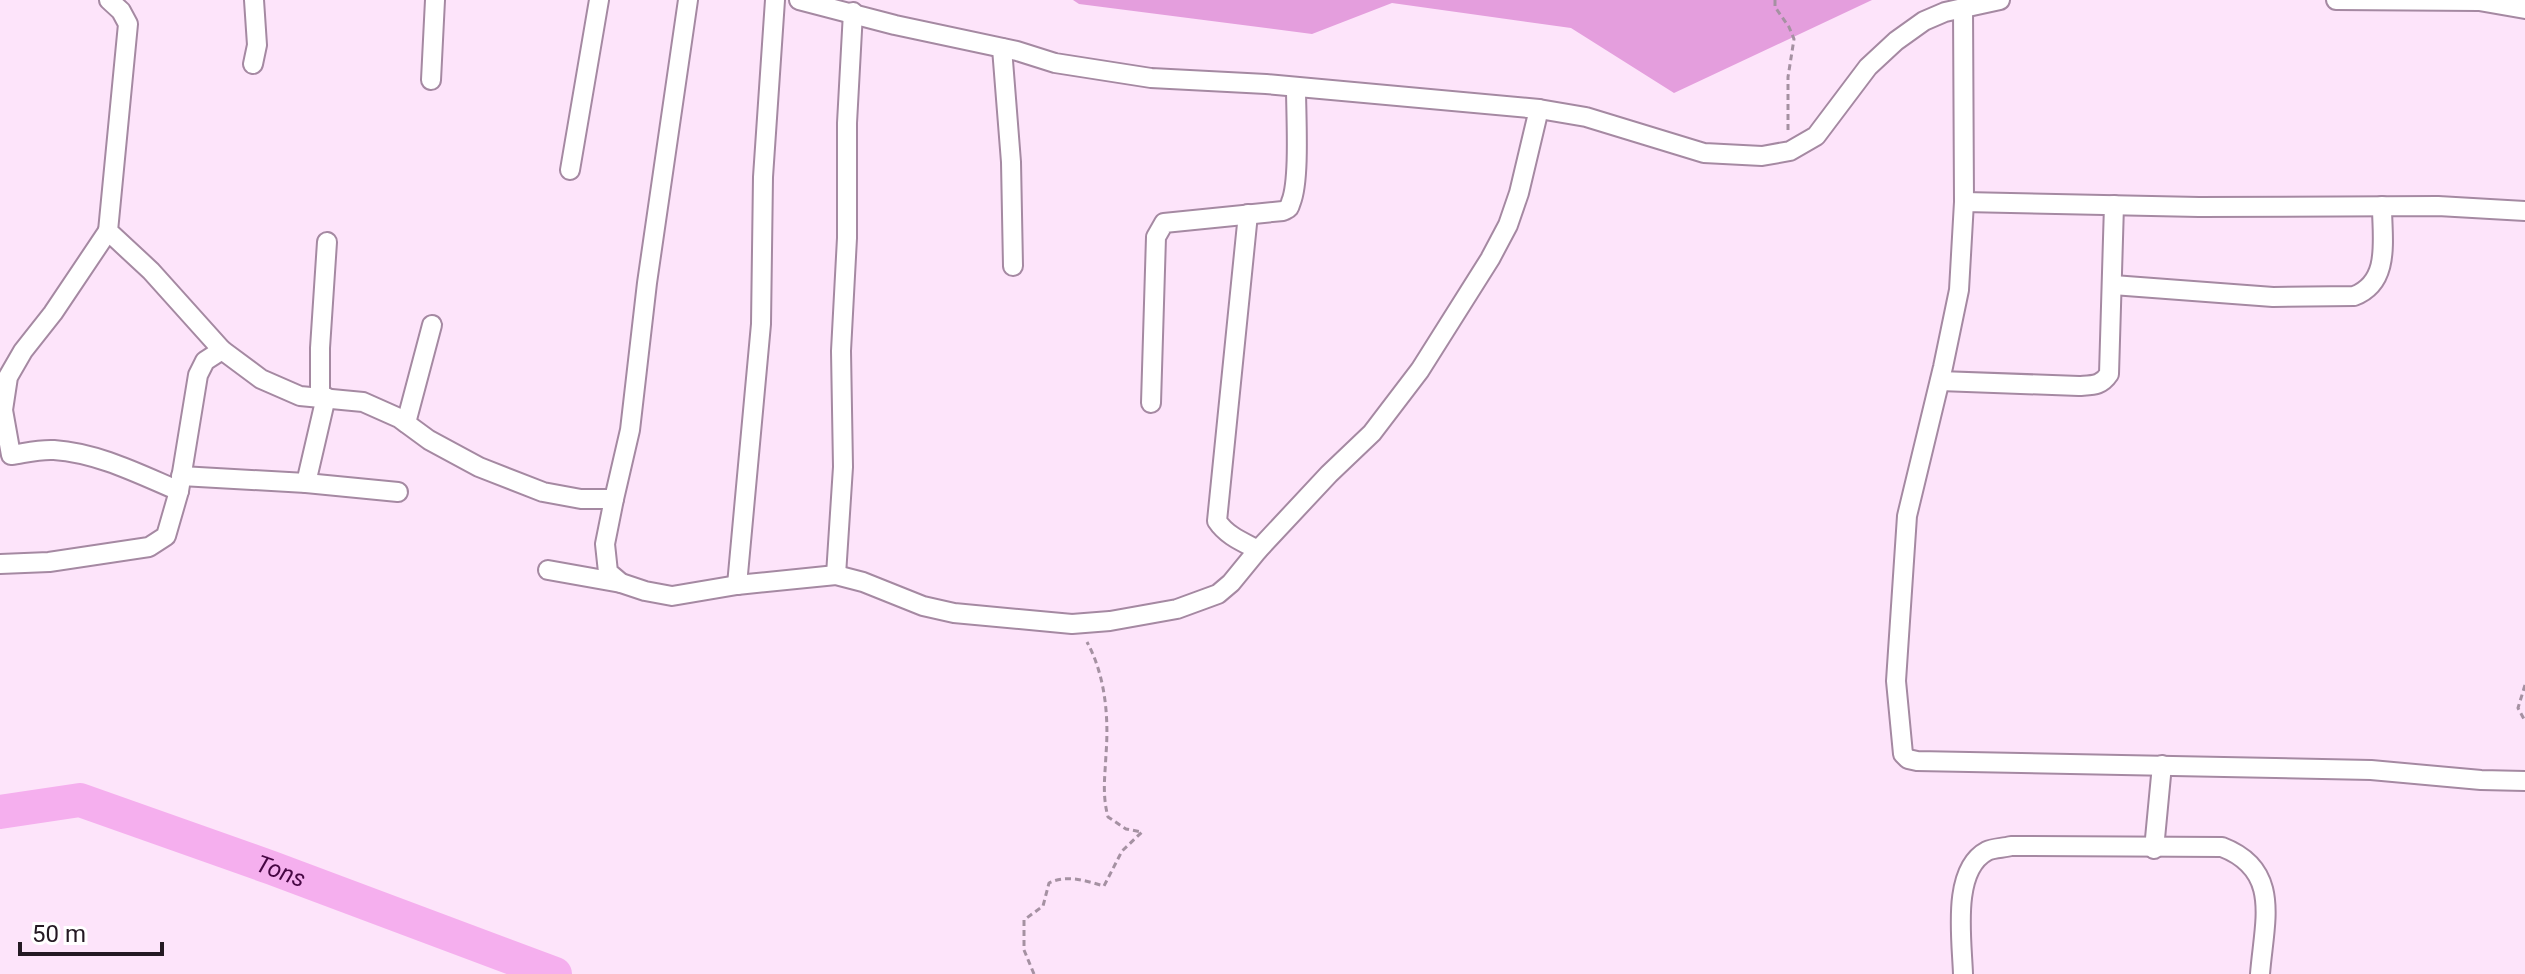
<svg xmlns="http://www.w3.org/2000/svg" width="2525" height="974" font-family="Roboto,sans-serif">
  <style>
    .forest { fill: #e49edd }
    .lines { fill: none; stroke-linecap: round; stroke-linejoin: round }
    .river { stroke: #f5afee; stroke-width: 34 }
    .minor-casing { stroke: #a589a2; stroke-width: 22 }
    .path { stroke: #a591a2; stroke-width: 3; stroke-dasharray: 6 4; stroke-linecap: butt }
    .minor { stroke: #fff; stroke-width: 18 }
    .labels { text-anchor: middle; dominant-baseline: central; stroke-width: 7; stroke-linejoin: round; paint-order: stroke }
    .water-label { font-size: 24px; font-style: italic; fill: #460743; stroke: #fff }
  </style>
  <rect width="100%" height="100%" fill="#fde4fa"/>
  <path class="forest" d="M1073 0H1872L1674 93 1571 28 1392 3 1312 34 1079 4Z"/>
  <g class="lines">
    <path class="river" id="s1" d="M0 812 80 800 272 868 555 974"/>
    <defs>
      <g id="minor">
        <path d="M109 0 121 11 128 24 108 231 151 271 222 350 261 379 300 396 363 402 399 418 429 440 479 467 543 492 581 499H614L605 544 608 572 621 583 645 591 672 596 737 585 836 575 863 582 923 606 954 613 1072 624 1110 621 1177 609 1218 594 1231 583 1258 550 1329 474 1372 433 1420 370 1490 259 1508 225 1519 193 1539 109"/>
        <path d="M799 0 895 25 1017 51 1055 63 1151 78 1266 84 1539 109 1586 117 1704 153 1762 156 1790 151 1816 136 1868 67 1896 41 1924 21 1945 12 2000 0"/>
        <path d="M2336 0 2479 1 2525 9"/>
        <path d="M1963 8 1964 202"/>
        <path d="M1002 48 1011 162 1013 266"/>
        <path d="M253 64 257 45 254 0"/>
        <path d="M431 80 435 0"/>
        <path d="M570 170 599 0"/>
        <path d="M2525 211 2438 206 2199 207 1964 202 1959 290 1943 367 1907 516 1896 681 1903 754 1908 759 1917 761 2371 770 2481 780 2525 781"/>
        <path d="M1248 214 1217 521C1227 536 1243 542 1258 550"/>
        <path d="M108 231 53 313 23 351 8 377 3 410 11 455C25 453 40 449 54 450 98 453 139 474 179 491"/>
        <path d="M2113 285 2273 297 2354 296C2391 282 2382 239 2382 206"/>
        <path d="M1940 381 2079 386C2093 385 2101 386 2109 374L2114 205"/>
        <path d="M320 397V348L327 242"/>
        <path d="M1151 403 1156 237 1164 223 1283 211C1289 208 1289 209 1291 202 1300 180 1296 115 1296 88"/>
        <path d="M406 423 432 325"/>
        <path d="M181 476 306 483 326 397"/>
        <path d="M306 483 398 492"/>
        <path d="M614 499 630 430 647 283 688 0"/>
        <path d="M0 564 49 562 149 547 166 536 179 491 198 375 205 361 222 350"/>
        <path d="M548 570 621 583"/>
        <path d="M836 575 843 467 841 351 847 238V123L853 12"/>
        <path d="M737 585 761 324 763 177 775 0"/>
        <path d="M2154 849 2162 765"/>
        <path d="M1963 974C1962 940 1951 870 1987 851 1993 848 2004 848 2011 846L2222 847C2282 870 2264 922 2260 974"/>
      </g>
    </defs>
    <use href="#minor" class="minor-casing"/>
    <g class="path">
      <path d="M1775 0V7L1789 27 1794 39 1788 77V130"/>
      <path d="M2525 685 2518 708 2525 721"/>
      <path d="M1034 974 1024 950V920L1043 906 1049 883C1067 874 1086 881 1104 886L1122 851 1142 832 1126 829 1108 817C1102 794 1105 777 1106 754 1109 716 1105 675 1087 642"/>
    </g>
    <use href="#minor" class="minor"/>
  </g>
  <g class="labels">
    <g class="water-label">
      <text stroke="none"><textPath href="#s1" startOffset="294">Tons</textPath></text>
    </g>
  </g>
  <path d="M20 942v12h142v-12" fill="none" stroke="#241923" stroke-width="4"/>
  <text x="32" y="942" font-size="24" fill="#241923" stroke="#ffffff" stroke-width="6" paint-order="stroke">50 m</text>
</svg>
